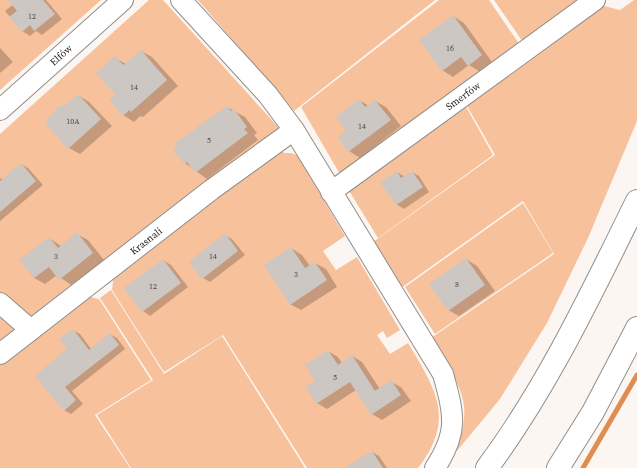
<svg xmlns="http://www.w3.org/2000/svg" width="637" height="468" font-family="'Source Serif 4',serif">
  <style>
    .green { fill: #f7c19c }
    .shadow { fill: #0003 }
    .lines { fill: none; stroke-linecap: round; stroke-linejoin: round }
    .stream { stroke: #e08d51; stroke-width: 5 }
    .building { fill: #cdc7c3 }
    .street-casing { stroke: #928d89; stroke-width: 22 }
    .primary-casing { stroke: #928d89; stroke-width: 24 }
    .street { stroke: #fff; stroke-width: 20 }
    .primary { stroke: #fff; stroke-width: 22 }
    .labels { text-anchor: middle; dominant-baseline: central; stroke-width: 3; stroke-linejoin: round; paint-order: stroke }
    .number-label { font-size: 8px; fill: #4b4846 }
    .street-label { font-size: 10px; fill: #201d1c; stroke: #fff }
  </style>
  <rect width="100%" height="100%" fill="#fcf6f2"/>
  <g class="green">
    <path d="M0 0H101L0 90Z"/>
    <path d="M149 0H163L279 128 198 188 30 319 0 292V134Z"/>
    <path d="M198 0H435L294 111Z"/>
    <path d="M439 0H489L520 45 341 176 301 107Z"/>
    <path d="M494 0H581L523 42Z"/>
    <path d="M634 0H637V121L588 238 547 323 500 399 456 452C460 438 466 421 464 406 461 382 443 359 431 338L554 254 523 201 401 288 373 242 495 155 466 104 604 6 620 10Z"/>
    <path d="M465 105 493 155 378 238 348 189Z"/>
    <path d="M281 149 284 153H291L297 155 345 236 323 251 336 270 357 257 400 330 387 338 383 331 377 335 390 354 408 343C436 390 456 419 418 468H307L223 335 164 372 112 290 114 273Z"/>
    <path d="M523 203 553 253 435 334 405 287Z"/>
    <path d="M111 290 164 374 222 336 305 468H131L97 415 153 380 100 298Z"/>
    <path d="M86 296 99 299 151 380 95 415 130 468H0V364Z"/>
    <path d="M0 314 17 328 0 342Z"/>
  </g>
  <g class="shadow">
    <path d="M19 0H46L62 19 42 35 36 31 30 36 22 31 5 11Z"/>
    <path d="M453 16 464 23 492 62 479 71 469 65 453 77 442 70Z"/>
    <path d="M0 48 13 62 0 73Z"/>
    <path d="M141 51 152 57 178 86 143 117 140 116 134 122 123 115 117 94 115 58 126 64Z"/>
    <path d="M78 95 89 102 112 126 80 154 69 148 64 107Z"/>
    <path d="M359 100 369 106 375 101 386 107 401 126 360 158 349 151 339 138 348 132Z"/>
    <path d="M227 107 245 117 257 133 254 135 258 140 207 179 185 163 174 149Z"/>
    <path d="M21 164 28 168 43 185 0 221V178L3 180Z"/>
    <path d="M397 172 405 177 412 172 419 176 429 192 404 209 396 204Z"/>
    <path d="M77 234 88 240 104 260 71 285 57 275 45 284 34 278 21 260 49 238 61 246Z"/>
    <path d="M225 235 232 239 245 255 210 282 203 278Z"/>
    <path d="M291 248 302 255 310 266 315 263 326 269 337 287 301 310 290 304Z"/>
    <path d="M466 259 477 266 495 291 459 316 448 310Z"/>
    <path d="M163 260 171 265 188 287 150 316 143 311Z"/>
    <path d="M73 330 80 334 91 349 110 334 117 338 125 349 72 391 83 404 71 414 64 410 36 376 69 349Z"/>
    <path d="M328 351 338 357 342 363 352 356 362 362 380 389 391 382 401 387 411 401 382 420 372 414 356 390 327 409 317 403V381Z"/>
    <path d="M372 452 379 456 387 468H346Z"/>
  </g>
  <g class="lines">
    <path class="stream" d="M583 468 637 375"/>
  </g>
  <g class="building">
    <path d="M8 0H43L55 14 34 31 30 25 22 32 9 17 17 11Z"/>
    <path d="M453 15 482 55 468 66 461 57 442 71 419 40Z"/>
    <path d="M141 50 167 80 131 112 129 110 123 116 109 100 115 94 96 73 115 56 123 65Z"/>
    <path d="M78 94 101 119 68 149 45 123 59 106H64Z"/>
    <path d="M359 99 365 107 375 100 391 120 348 152 338 138 346 131 336 117Z"/>
    <path d="M227 106 231 111 234 109 247 127 244 129 248 133 195 173 187 162 184 164 173 149 177 145 175 143Z"/>
    <path d="M21 163 36 181 0 212V181Z"/>
    <path d="M397 171 401 178 412 171 423 187 396 205 380 182Z"/>
    <path d="M77 232 93 253 59 280 49 267 34 278 19 260 49 237 58 248Z"/>
    <path d="M225 233 238 251 202 279 189 262Z"/>
    <path d="M291 247 305 268 315 262 327 280 290 305 264 265Z"/>
    <path d="M466 258 485 285 448 311 429 284Z"/>
    <path d="M163 259 181 283 142 312 124 288Z"/>
    <path d="M73 329 89 350 110 333 119 345 65 387 76 400 64 411 35 376 67 349 59 339Z"/>
    <path d="M328 350 338 365 352 355 375 391 391 380 401 395 371 415 350 382 316 404 306 387 315 381 305 365Z"/>
    <path d="M372 451 383 468H344Z"/>
  </g>
  <g class="lines">
    <defs>
      <g id="street">
        <path d="M181 0 268 95 294 130 443 374C454 414 459 432 435 468"/>
        <path d="M0 110 123 0"/>
        <path d="M331 192 595 0"/>
        <path d="M0 303 31 330"/>
        <path d="M0 354 211 190 294 130"/>
      </g>
      <g id="primary">
        <path d="M487 468C548 386 592 292 637 201"/>
        <path d="M558 468 593 412 637 328"/>
      </g>
    </defs>
    <use href="#street" class="street-casing"/>
    <use href="#primary" class="primary-casing"/>
    <use href="#street" class="street"/>
    <use href="#primary" class="primary"/>
  </g>
  <g class="labels">
    <g class="number-label">
      <text x="32" y="16">12</text>
      <text x="450" y="48">16</text>
      <text x="134" y="87">14</text>
      <text x="73" y="121">10A</text>
      <text x="362" y="126">14</text>
      <text x="209" y="140">5</text>
      <text x="56" y="256">3</text>
      <text x="213" y="256">14</text>
      <text x="296" y="274">3</text>
      <text x="457" y="284">8</text>
      <text x="153" y="286">12</text>
      <text x="335" y="377">5</text>
    </g>
    <g class="street-label">
      <text transform="translate(61 55) rotate(-42)">Elfów</text>
      <text transform="translate(463 96) rotate(-36)">Smerfów</text>
      <text transform="translate(146 241) rotate(-38)">Krasnali</text>
    </g>
  </g>
</svg>
